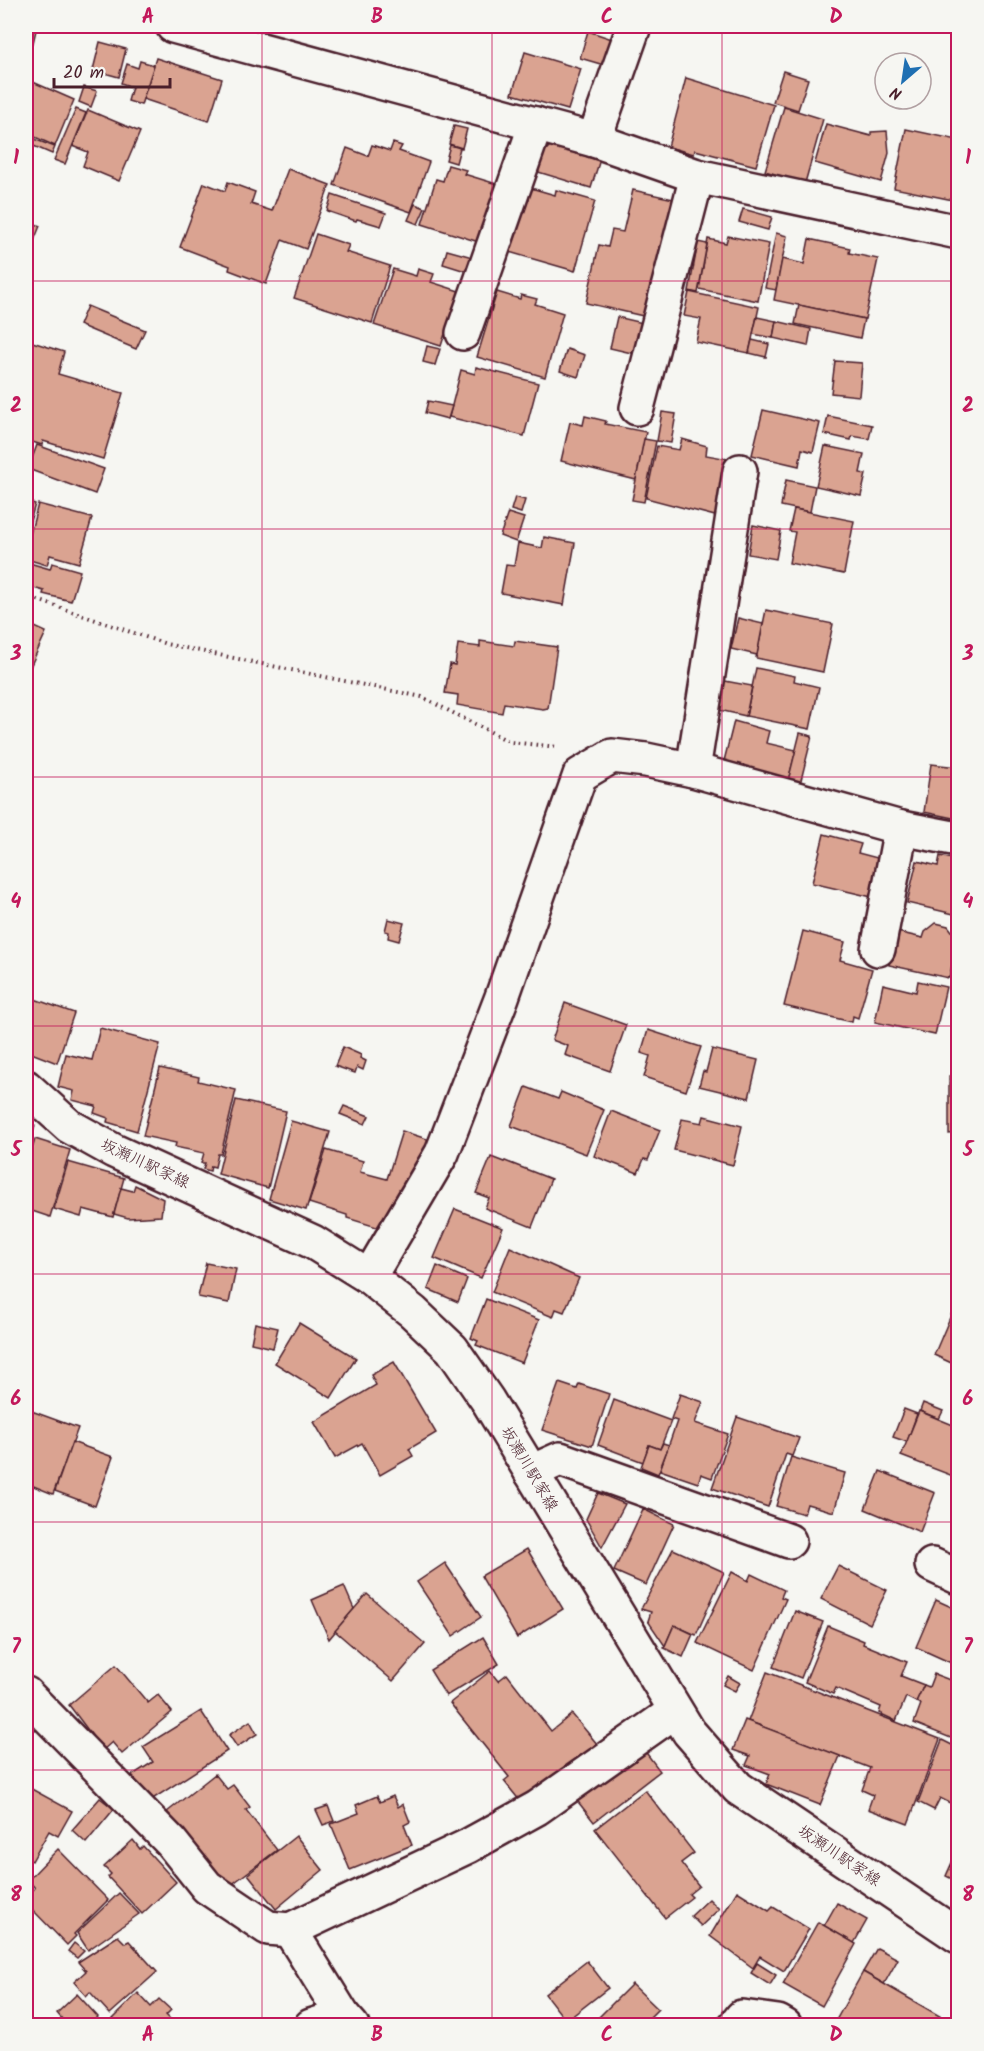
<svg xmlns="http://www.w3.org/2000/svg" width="984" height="2051" font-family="Kalam,'Klee One',sans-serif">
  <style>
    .building { fill: #daa391; stroke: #4a1f2b; stroke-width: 1.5 }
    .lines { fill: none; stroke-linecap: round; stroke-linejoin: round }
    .street-casing { stroke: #4a1f2b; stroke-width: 38 }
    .secondary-casing { stroke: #4a1f2b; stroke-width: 38 }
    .path { stroke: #4a1f2b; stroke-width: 4; stroke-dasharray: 1.5 4.5; stroke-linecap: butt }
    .street { stroke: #f6f6f2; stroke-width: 33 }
    .secondary { stroke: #f6f6f2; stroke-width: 33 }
    .grid { fill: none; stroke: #c2185b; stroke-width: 1.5; stroke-opacity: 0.55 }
    .labels { text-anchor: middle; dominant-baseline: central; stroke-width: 4.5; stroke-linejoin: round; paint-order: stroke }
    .street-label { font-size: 16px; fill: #4a1f2b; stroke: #f6f6f2 }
    .neatline { fill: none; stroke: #c2185b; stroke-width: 2 }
    .grid-label { font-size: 20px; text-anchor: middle; font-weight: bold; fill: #c2185b }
  </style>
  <rect width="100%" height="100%" fill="#f6f6f2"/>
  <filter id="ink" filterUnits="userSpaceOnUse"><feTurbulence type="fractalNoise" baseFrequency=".0167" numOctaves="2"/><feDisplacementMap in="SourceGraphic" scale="12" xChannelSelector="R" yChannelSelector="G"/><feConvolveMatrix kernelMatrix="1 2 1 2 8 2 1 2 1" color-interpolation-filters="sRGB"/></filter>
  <g filter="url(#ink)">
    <g class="building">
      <path d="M26 26H37L33 43 26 41Z"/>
      <path d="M588 31 612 39 604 65 580 58Z"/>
      <path d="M100 42 126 49 119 77 93 70Z"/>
      <path d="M525 52 581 69 568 110 512 94Z"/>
      <path d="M156 58 222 79 209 121 143 99Z"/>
      <path d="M140 61 154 65 141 105 128 101 132 87 121 83 127 64 138 68Z"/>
      <path d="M783 71 808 79 798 110 773 102Z"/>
      <path d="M686 78 774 105 756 166 695 150 694 154 668 147Z"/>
      <path d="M26 79 74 100 55 146 26 133Z"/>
      <path d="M84 87 97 91 91 107 79 102Z"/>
      <path d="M784 107 823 119 805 183 765 171Z"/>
      <path d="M76 109 86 113 65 164 54 160Z"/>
      <path d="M88 110 140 132 119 181 83 166 88 152 73 146Z"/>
      <path d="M826 124 871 136V132L887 131 889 153 881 182 815 163Z"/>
      <path d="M454 126 467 129 462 148 449 144Z"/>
      <path d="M906 129 958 140V201L894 188Z"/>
      <path d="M31 138 55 147 52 154 29 144Z"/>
      <path d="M556 140 602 153 591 188 535 171 539 157Z"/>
      <path d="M393 143 402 146 399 151 429 162 411 212 334 185 347 148 368 156 372 145 390 151Z"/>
      <path d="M450 145 460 148 456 163 446 160Z"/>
      <path d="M448 165 466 170 464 174 500 185 482 243 422 224 436 179 443 181Z"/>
      <path d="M288 169 330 185 306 249 282 240 266 284 229 270 230 266 180 247 204 183 225 191 228 182 255 192 251 204 272 211Z"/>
      <path d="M531 188 555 195 556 190 595 201 575 271 509 252 522 209 525 210Z"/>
      <path d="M633 190 678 200 652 318 586 303 599 245 608 247 612 230 623 232Z"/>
      <path d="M332 195 386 213 381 226 357 219 356 221 327 211Z"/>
      <path d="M415 204 425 208 418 224 408 220Z"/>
      <path d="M743 209 772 217 768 230 739 222Z"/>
      <path d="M26 220 40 226 26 260Z"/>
      <path d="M776 233 787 236 776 290 765 288Z"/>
      <path d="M316 234 349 245 346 252 390 266 372 323 294 298Z"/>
      <path d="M728 236 769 244 758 301 699 289 708 239 726 243Z"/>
      <path d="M809 239 850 248 849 253 878 259 865 319 774 300 782 259 804 264Z"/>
      <path d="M698 242 707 244 698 293 689 291Z"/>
      <path d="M447 250 476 258 472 273 443 264Z"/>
      <path d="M393 269 416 276 418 269 434 274 431 282 459 291 441 346 374 325Z"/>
      <path d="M497 292 520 299 521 295 537 299 535 304 563 313 545 377 477 357Z"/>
      <path d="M689 292 759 307 749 353 696 342 701 319 684 316Z"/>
      <path d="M799 305 864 319 860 338 795 324Z"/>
      <path d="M87 306 145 330 136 349 79 325Z"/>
      <path d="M617 317 643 323 636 354 610 348Z"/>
      <path d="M757 317 776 321 773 338 753 334Z"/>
      <path d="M776 321 811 329 808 346 773 338Z"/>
      <path d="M26 340 64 352 58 374 123 393 103 459 43 441 42 445 26 440Z"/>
      <path d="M752 340 769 344 766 357 749 353Z"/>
      <path d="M427 346 440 349 435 365 423 362Z"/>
      <path d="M567 349 585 355 578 377 560 371Z"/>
      <path d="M835 361 862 363 859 396 831 393Z"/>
      <path d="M476 367 538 383 524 436 449 417 461 370 475 374Z"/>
      <path d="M428 401 452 406 448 419 425 413Z"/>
      <path d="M763 410 820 423 813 452 802 449 799 466 752 455Z"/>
      <path d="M662 412 676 414 671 443 657 441Z"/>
      <path d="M585 416 606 421 605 424 646 432 636 480 561 461 570 422 583 425Z"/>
      <path d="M828 416 872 425 869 439 852 436 851 440 824 434Z"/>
      <path d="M644 439 656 441 644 502 632 500Z"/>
      <path d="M682 439 707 446 706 455 729 459 715 516 646 498 657 446 679 450Z"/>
      <path d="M37 445 104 469 95 494 28 469Z"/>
      <path d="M825 446 864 454 860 473 866 474 861 496 816 486Z"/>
      <path d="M786 480 815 486 810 512 781 506Z"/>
      <path d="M515 497 525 500 521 513 511 510Z"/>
      <path d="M26 501 35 504 26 535Z"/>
      <path d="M38 504 92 518 79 563 50 555 47 565 26 559V550Z"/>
      <path d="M794 509 854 521 844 574 789 563 795 532 789 531Z"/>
      <path d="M508 513 524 518 516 542 500 536Z"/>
      <path d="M753 525 781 531 776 559 748 554Z"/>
      <path d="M544 537 575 543 564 605 501 593 506 565 514 566 518 543 542 548Z"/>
      <path d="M26 562 50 569 52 563 80 571 71 601 43 594 44 591 26 586Z"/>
      <path d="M766 610 833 624 823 672 756 658Z"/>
      <path d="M738 618 763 624 757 655 731 649Z"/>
      <path d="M26 623 46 632 26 676Z"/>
      <path d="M480 641 514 646 515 641 557 647 548 708 543 709 504 703 502 713 457 705 458 695 445 693 450 664 455 665 458 644 480 647Z"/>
      <path d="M756 668 795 676 794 681 819 687 810 729 746 716Z"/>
      <path d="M725 681 752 686 746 716 719 710Z"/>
      <path d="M734 721 769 731 766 743 796 750 788 781 723 765Z"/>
      <path d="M800 733 812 736 800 784 788 781Z"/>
      <path d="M931 764 958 767V819L924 812Z"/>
      <path d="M824 834 861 844 858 853 881 859 872 897 812 883Z"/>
      <path d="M955 848 958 849V915L907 903 917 861 938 866 940 856 952 859Z"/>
      <path d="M388 919 404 923 399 941 388 938 389 932 385 931Z"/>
      <path d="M936 923 948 926 958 939 949 978 889 965 897 932 923 938 925 932Z"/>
      <path d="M803 931 845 942 840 960 872 969 858 1018 853 1016 852 1022 784 1006Z"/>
      <path d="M918 981 946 987 935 1035 875 1022 883 984 916 992Z"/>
      <path d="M955 983 958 984V1003H955Z"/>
      <path d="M26 996 74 1013 57 1063 26 1051Z"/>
      <path d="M565 1003 626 1025 610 1071 565 1055 568 1046 552 1040Z"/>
      <path d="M100 1028 160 1044 137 1131 107 1122 108 1118 94 1113 96 1106 72 1100 74 1091 58 1087 66 1054 92 1060Z"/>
      <path d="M648 1030 701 1047 686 1091 644 1077 650 1056 641 1053Z"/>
      <path d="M343 1047 361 1055 360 1058 366 1061 363 1070 357 1067 355 1073 335 1066Z"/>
      <path d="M712 1049 758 1060 749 1098 699 1086 703 1071 706 1072Z"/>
      <path d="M160 1068 199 1077 198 1081 236 1090 221 1154H218L215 1167 211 1166 210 1171 203 1169 205 1163H201L204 1153 175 1147 176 1143 143 1136Z"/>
      <path d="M949 1076H958V1133L949 1134Z"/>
      <path d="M526 1087 558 1099 561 1092 604 1110 586 1154 511 1126Z"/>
      <path d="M236 1100 286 1111 268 1188 218 1174Z"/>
      <path d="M344 1106 369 1116 365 1124 340 1114Z"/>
      <path d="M611 1111 660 1130 648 1160 644 1159 638 1173 594 1156Z"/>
      <path d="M704 1116 742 1126 733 1165 674 1150 682 1119 702 1123Z"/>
      <path d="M26 1120 35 1126 29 1145 33 1146 35 1139 70 1150 50 1217 26 1209Z"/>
      <path d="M291 1121 330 1132 306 1210 269 1199Z"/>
      <path d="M402 1131 430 1140 394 1219 383 1229 347 1218V1215L309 1203 326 1150 363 1161 360 1172 387 1179Z"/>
      <path d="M491 1157 504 1162 505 1161 551 1179 532 1227 485 1208 489 1198 476 1193Z"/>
      <path d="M68 1162 124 1178 113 1217 83 1209 81 1217 54 1209Z"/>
      <path d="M135 1185 163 1199 161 1216 128 1218 114 1214 121 1188 133 1191Z"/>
      <path d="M455 1209 503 1228 481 1278 434 1258Z"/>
      <path d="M510 1247 579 1278 564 1312 556 1309 553 1317 492 1292Z"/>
      <path d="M206 1263 236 1269 229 1303 198 1297Z"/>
      <path d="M437 1266 467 1279 458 1302 428 1289Z"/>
      <path d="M486 1299 539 1320 522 1363 476 1345 478 1341 471 1338Z"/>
      <path d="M954 1308 958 1310V1366L934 1355Z"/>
      <path d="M255 1323 278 1328 273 1348 251 1343Z"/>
      <path d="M299 1323 356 1358 331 1398 275 1363Z"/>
      <path d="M394 1362 436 1433 409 1449 413 1456 380 1475 362 1443 335 1458 314 1422 376 1385 371 1375Z"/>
      <path d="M559 1383 577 1389 579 1384 609 1394 592 1446 542 1430Z"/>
      <path d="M680 1394 703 1402 695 1423 728 1434 712 1478 701 1474 698 1483 660 1470 677 1421 671 1419Z"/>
      <path d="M614 1400 671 1421 660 1449 649 1445 643 1462 598 1445Z"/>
      <path d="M923 1403 943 1411 939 1419 920 1411Z"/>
      <path d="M26 1409 78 1428 53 1494 26 1483Z"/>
      <path d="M904 1409 917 1414 907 1442 893 1437Z"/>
      <path d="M919 1411 958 1427V1478L901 1456Z"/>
      <path d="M737 1417 799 1438 792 1456 786 1454 768 1507 712 1488Z"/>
      <path d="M72 1442 113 1457 95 1506 55 1491Z"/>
      <path d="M663 1443 669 1445 658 1474 641 1467 649 1445 660 1449Z"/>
      <path d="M791 1457 845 1473 834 1512 807 1504 804 1514 776 1506Z"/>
      <path d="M880 1471 935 1493 920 1532 865 1509Z"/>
      <path d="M598 1493 625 1504 602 1547 586 1519Z"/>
      <path d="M643 1509 674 1524 646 1585 614 1571Z"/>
      <path d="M527 1549 563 1609 517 1638 481 1576Z"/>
      <path d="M673 1549 724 1572 696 1635 674 1625 665 1646 648 1621 651 1612 641 1609Z"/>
      <path d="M445 1563 481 1617 453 1636 417 1582Z"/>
      <path d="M838 1566 887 1590 870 1624 821 1599Z"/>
      <path d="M732 1572 748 1581 751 1574 784 1590 781 1597 786 1599 754 1670 697 1643Z"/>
      <path d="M344 1586 354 1609 329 1639 312 1600Z"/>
      <path d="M367 1594 425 1644 393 1681 335 1631Z"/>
      <path d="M936 1600 958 1610V1666L916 1647Z"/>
      <path d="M795 1611 823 1622 801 1678 773 1667Z"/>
      <path d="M674 1625 693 1634 683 1657 664 1648Z"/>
      <path d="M828 1626 864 1641 863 1644 907 1662 901 1676 924 1685 916 1702 906 1697 896 1721 879 1713 881 1707 836 1688 833 1694 805 1682Z"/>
      <path d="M483 1637 499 1664 446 1696 430 1670Z"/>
      <path d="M116 1665 148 1703 158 1695 172 1712 122 1754 112 1742 103 1750 69 1705Z"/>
      <path d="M490 1671 498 1681 507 1674 551 1731 572 1714 598 1745 524 1806 504 1781 509 1777 450 1703Z"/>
      <path d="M767 1672 940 1739 908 1824 868 1809 873 1795 862 1790 870 1768 748 1721Z"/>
      <path d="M934 1674 958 1683V1741L914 1723 921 1704 916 1702 924 1685 929 1687Z"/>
      <path d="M728 1676 740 1683 735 1691 723 1685Z"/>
      <path d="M201 1711 227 1751 148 1802 131 1776 153 1762 143 1747Z"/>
      <path d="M745 1720 840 1756 820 1805 766 1784 770 1774 746 1765 750 1756 733 1750Z"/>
      <path d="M250 1721 257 1734 237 1747 229 1735Z"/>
      <path d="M942 1740 958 1748V1807L940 1798 934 1810 918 1802Z"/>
      <path d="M641 1746 660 1771 594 1822 575 1798Z"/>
      <path d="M215 1774 227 1789 233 1785 250 1807 246 1810 277 1850 227 1888 167 1812Z"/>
      <path d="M26 1782 28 1783 26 1786 72 1811 58 1836 49 1831 32 1861 26 1857Z"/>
      <path d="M645 1790 694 1853 681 1863 699 1886 689 1894 692 1897 665 1918 595 1829Z"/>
      <path d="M377 1796 380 1802 393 1796 398 1807 403 1804 410 1822 404 1825 412 1845 350 1870 331 1824 359 1813 356 1805Z"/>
      <path d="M100 1798 114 1809 86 1843 72 1830Z"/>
      <path d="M328 1806 334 1821 323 1825 316 1810Z"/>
      <path d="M296 1836 323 1870 276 1909 248 1874Z"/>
      <path d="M133 1840 140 1849 143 1846 176 1882 142 1914 108 1877 111 1874 104 1867Z"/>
      <path d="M58 1849 108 1900 74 1934 76 1936 67 1945 26 1903V1897L35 1888 28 1880Z"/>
      <path d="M958 1849V1882L946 1876Z"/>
      <path d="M737 1891 769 1911 773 1907 809 1929 784 1971 760 1956 753 1968 710 1936Z"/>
      <path d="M119 1893 139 1914 88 1950 77 1933Z"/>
      <path d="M709 1899 719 1909 701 1926 691 1916Z"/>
      <path d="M837 1903 867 1920 854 1943 824 1926Z"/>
      <path d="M818 1922 856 1944 822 2006 783 1984Z"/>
      <path d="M118 1936 125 1943 129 1941 157 1972 110 2014 90 1992 86 1996 74 1982 86 1971 78 1962Z"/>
      <path d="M74 1943 84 1951 77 1958 68 1951Z"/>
      <path d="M877 1948 898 1959 884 1984 863 1972Z"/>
      <path d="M587 1961 608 1988 566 2021 545 1994Z"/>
      <path d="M757 1963 776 1975 770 1985 751 1973Z"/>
      <path d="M863 1972 884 1984 957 2026H840L835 2022Z"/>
      <path d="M632 1984 658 2009 641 2026H590Z"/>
      <path d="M138 1993 151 2007 159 1999 171 2010 166 2015 177 2026H105Z"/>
      <path d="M77 1994 98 2017 89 2026H68L57 2013Z"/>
    </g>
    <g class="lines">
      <defs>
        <g id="street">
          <path d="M173 26 594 140 697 176 958 232"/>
          <path d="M594 140 634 26"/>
          <path d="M463 333 536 124"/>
          <path d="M637 408 697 176"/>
          <path d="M693 770 740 471"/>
          <path d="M878 949 901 828"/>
          <path d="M369 1277 442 1153 502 997 580 775 612 756 646 760 693 770 901 828 958 839"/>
          <path d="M531 1472 560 1459 789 1541"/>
          <path d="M932 1565 958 1577"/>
          <path d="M26 1694 171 1842 207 1887 268 1928 290 1930 468 1846 537 1808 675 1711"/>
          <path d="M290 1930 343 2016 352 2026"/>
          <path d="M311 2026 343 2016"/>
          <path d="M735 2026 742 2017 778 2022 785 2026"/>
        </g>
        <path id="secondary" d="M26 1087 69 1126 114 1151 313 1242 369 1277 413 1312 452 1349 488 1401 689 1732 738 1788 958 1936"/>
      </defs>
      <use href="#street" class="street-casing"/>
      <use href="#secondary" class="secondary-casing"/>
      <path class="path" d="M26 596 166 644 422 697 510 742 558 747"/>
      <use href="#street" class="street"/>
      <use href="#secondary" class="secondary"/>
    </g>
  </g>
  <path class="grid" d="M262 26V2026M492 26V2026M722 26V2026M26 281H958M26 529H958M26 777H958M26 1026H958M26 1274H958M26 1522H958M26 1770H958"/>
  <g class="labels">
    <g class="street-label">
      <text transform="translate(145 1164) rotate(25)">坂瀬川駅家線</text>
      <text transform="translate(529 1469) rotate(59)">坂瀬川駅家線</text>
      <text transform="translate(839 1856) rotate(34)">坂瀬川駅家線</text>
    </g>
  </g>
  <rect width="984" height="2051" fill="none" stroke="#f6f6f2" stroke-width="66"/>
  <g transform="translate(903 81) rotate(209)"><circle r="28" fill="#f6f6f2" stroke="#b1a0a2" stroke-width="1.5"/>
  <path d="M0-4.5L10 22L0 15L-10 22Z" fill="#1f6fb2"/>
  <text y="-9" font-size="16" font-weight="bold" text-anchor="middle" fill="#4a1f2b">N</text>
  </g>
  <path d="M54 78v9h116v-9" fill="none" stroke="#4a1f2b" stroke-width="3"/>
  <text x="63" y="78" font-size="18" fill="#4a1f2b" stroke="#f6f6f2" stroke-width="4.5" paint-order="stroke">20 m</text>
  <rect x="33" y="33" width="918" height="1985" class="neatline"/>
  <g class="grid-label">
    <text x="148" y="23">A</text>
    <text x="377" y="23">B</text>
    <text x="607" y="23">C</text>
    <text x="836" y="23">D</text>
    <text x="16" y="164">1</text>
    <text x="968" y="164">1</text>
    <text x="16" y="412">2</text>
    <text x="968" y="412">2</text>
    <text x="16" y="660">3</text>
    <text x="968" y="660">3</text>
    <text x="16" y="908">4</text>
    <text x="968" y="908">4</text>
    <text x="16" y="1156">5</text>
    <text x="968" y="1156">5</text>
    <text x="16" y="1405">6</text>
    <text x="968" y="1405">6</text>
    <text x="16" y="1653">7</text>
    <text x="968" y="1653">7</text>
    <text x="16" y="1901">8</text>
    <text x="968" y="1901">8</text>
    <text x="148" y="2041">A</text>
    <text x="377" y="2041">B</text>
    <text x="607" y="2041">C</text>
    <text x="836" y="2041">D</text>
  </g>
</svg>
